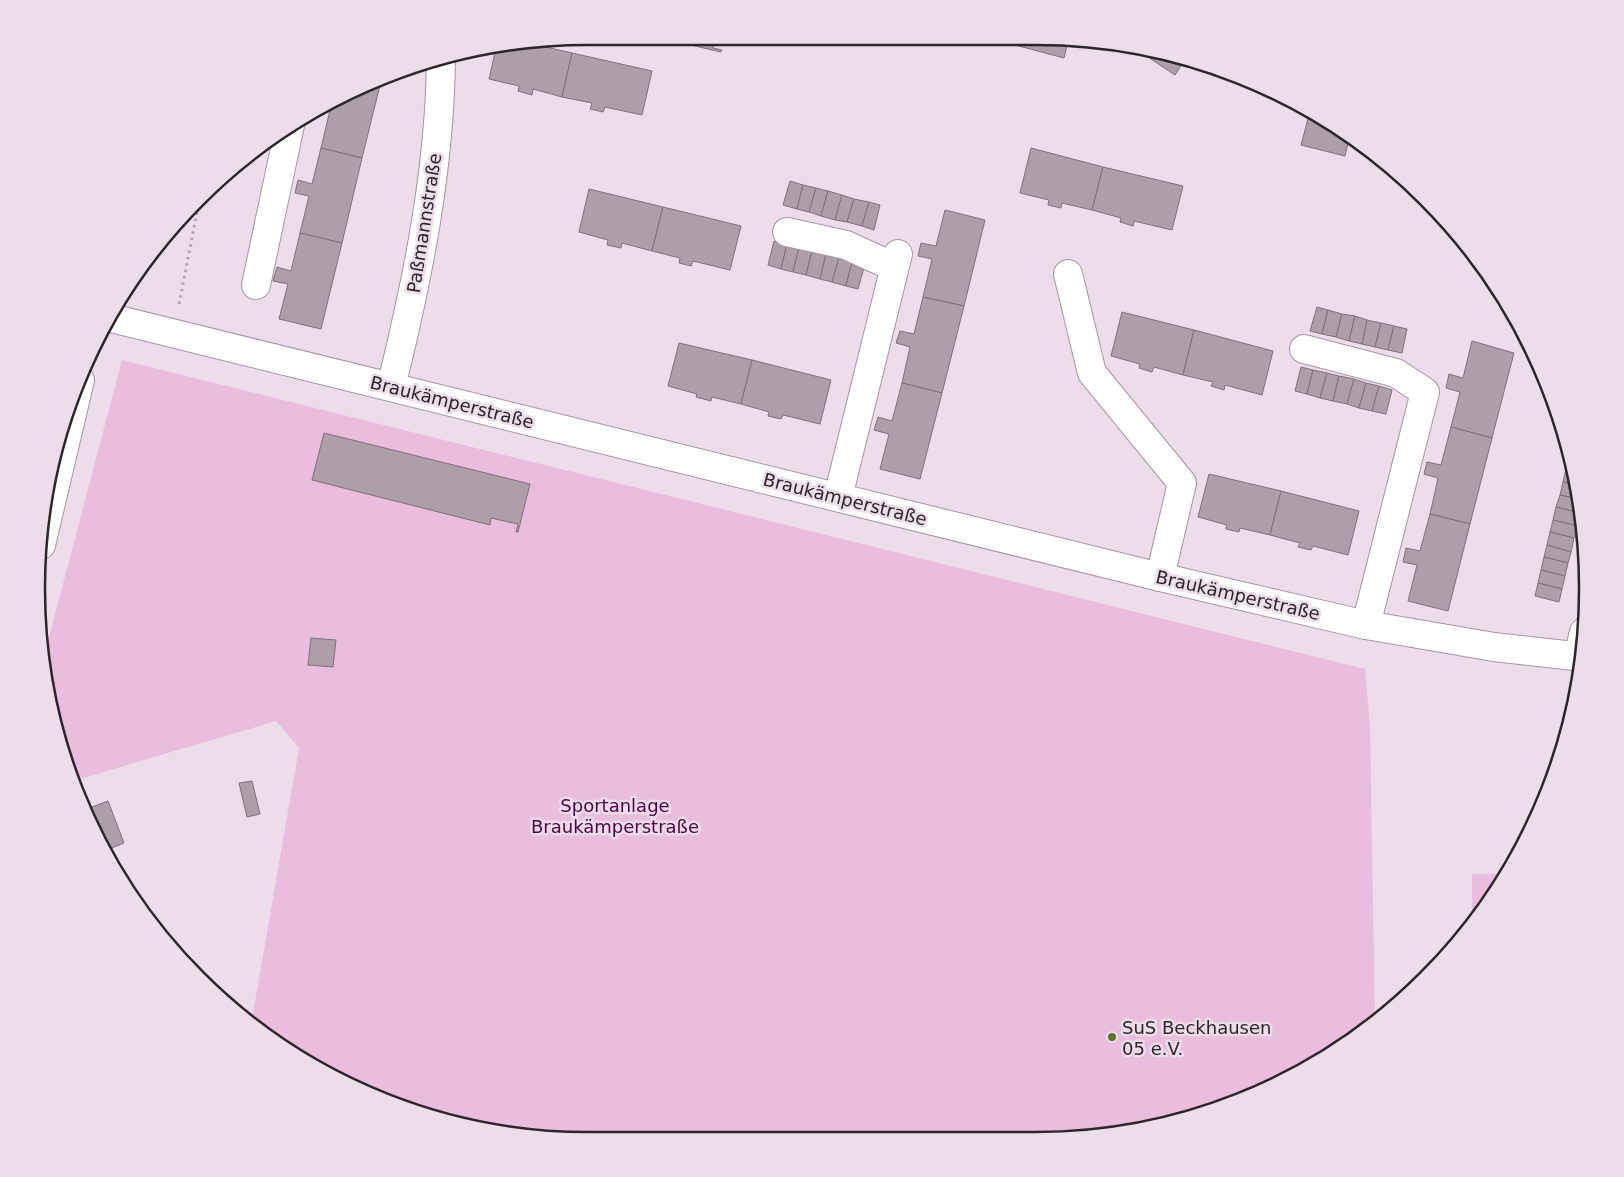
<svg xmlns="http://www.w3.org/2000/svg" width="1624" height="1177" font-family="'DejaVu Sans',sans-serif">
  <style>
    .green { fill: #eabcde }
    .building { fill: #ae9ea9; stroke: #7f707b }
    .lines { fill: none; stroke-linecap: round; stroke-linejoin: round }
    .minor-casing { stroke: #a696a2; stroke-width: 30 }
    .path { stroke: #b3a5b0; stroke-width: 3; stroke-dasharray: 2.5 4; stroke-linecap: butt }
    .minor { stroke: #fff; stroke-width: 28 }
    .poi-dot { fill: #5b7426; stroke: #eddce9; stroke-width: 2 }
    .labels { text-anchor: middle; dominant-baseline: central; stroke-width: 5; stroke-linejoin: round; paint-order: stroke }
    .street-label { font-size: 18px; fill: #2c262b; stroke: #eddce9 }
    .park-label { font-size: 18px; fill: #510147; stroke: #eddce9 }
    .poi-label { font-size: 18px; fill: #2c262b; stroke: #eddce9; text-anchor: start }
    .rim { fill: none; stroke: #2c262b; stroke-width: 2.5 }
  </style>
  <rect width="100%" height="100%" fill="#eddce9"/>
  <g class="green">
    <path d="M122 360 1365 669 1370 726 1375 1024 1247 1099 1108 1136 552 1140 445 1122 344 1084 251 1025 299 748 276 721 73 781 42 664Z"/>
    <path d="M1472 874H1507L1472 923Z"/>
  </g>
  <g class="building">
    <path d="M682 36H725L724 41 716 39 713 48 722 50 721 52 678 42Z"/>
    <path d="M1017 36H1036L1068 41 1064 58 1015 45Z"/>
    <path d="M533 44 572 53 562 97 533 89 532 95 518 91 519 86 489 79 496 48Z"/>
    <path d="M1136 49 1178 55 1186 58 1175 75Z"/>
    <path d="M572 53 652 71 642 115 605 107 603 112 590 109 592 103 562 97Z"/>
    <path d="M382 77 362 158 321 148 330 110 322 108Z"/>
    <path d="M1309 112 1324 119 1309 115Z"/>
    <path d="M1309 115 1324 119 1350 135 1345 156 1301 145Z"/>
    <path d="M321 148 362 158 342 243 300 233 309 196 295 193 298 180 312 184Z"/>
    <path d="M1031 148 1103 167 1092 210 1062 203 1061 208 1048 205 1049 200 1020 193Z"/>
    <path d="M1103 167 1183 186 1172 230 1134 221 1133 226 1120 222 1121 218 1092 210Z"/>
    <path d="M790 181 803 185 797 209 783 205Z"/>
    <path d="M803 185 816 188 809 212 797 209Z"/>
    <path d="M816 188 828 191 821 216 809 212Z"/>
    <path d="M589 189 663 207 652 251 622 243 621 248 607 245 608 240 579 232Z"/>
    <path d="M828 191 842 195 835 220 821 216Z"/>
    <path d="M842 195 854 199 847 222 835 220Z"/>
    <path d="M854 199 869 202 862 226 847 222Z"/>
    <path d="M869 202 880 205 874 230 862 226Z"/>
    <path d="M663 207 741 226 730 270 693 261 691 266 679 263 680 258 652 251Z"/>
    <path d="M945 210 985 220 964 306 923 297 932 259 918 256 921 243 936 246Z"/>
    <path d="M169 231 166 244 161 243Z"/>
    <path d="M300 233 342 243 321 329 279 319 288 284 273 281 277 267 291 271Z"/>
    <path d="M774 241 787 244 781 269 768 265Z"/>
    <path d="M787 244 799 247 793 272 781 269Z"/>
    <path d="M799 247 812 251 806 275 793 272Z"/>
    <path d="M812 251 826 254 820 279 806 275Z"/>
    <path d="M826 254 839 258 832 282 820 279Z"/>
    <path d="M839 258 852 262 846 286 832 282Z"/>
    <path d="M852 262 865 264 858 289 846 286Z"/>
    <path d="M923 297 964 306 942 393 902 383 910 347 896 343 900 331 914 334Z"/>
    <path d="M1317 307 1328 310 1322 334 1310 331Z"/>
    <path d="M1328 310 1342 314 1336 337 1322 334Z"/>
    <path d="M1122 312 1194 330 1183 375 1154 367 1152 372 1139 368 1140 364 1111 356Z"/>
    <path d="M1342 314 1355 316 1349 341 1336 337Z"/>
    <path d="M1355 316 1367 320 1362 344 1349 341Z"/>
    <path d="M1367 320 1381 323 1375 347 1362 344Z"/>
    <path d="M1381 323 1394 326 1388 350 1375 347Z"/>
    <path d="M1394 326 1407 329 1402 353 1388 350Z"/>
    <path d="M1194 330 1273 351 1262 395 1225 385 1224 390 1211 386 1213 382 1183 375Z"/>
    <path d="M1472 341 1514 353 1492 438 1451 427 1460 392 1446 388 1449 374 1463 378Z"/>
    <path d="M679 343 752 360 741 404 712 397 711 401 696 397 697 394 668 386Z"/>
    <path d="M752 360 831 380 820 424 783 415 781 419 768 416 769 412 741 404Z"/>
    <path d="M1301 367 1313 370 1307 394 1295 391Z"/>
    <path d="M1313 370 1327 373 1320 398 1307 394Z"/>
    <path d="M1327 373 1339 376 1333 401 1320 398Z"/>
    <path d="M1339 376 1354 379 1347 404 1333 401Z"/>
    <path d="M1354 379 1366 383 1359 408 1347 404Z"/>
    <path d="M902 383 942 393 920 479 880 469 889 434 874 430 878 417 892 421Z"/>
    <path d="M1366 383 1379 386 1372 411 1359 408Z"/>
    <path d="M1379 386 1392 390 1386 414 1372 411Z"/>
    <path d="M1451 427 1492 438 1470 524 1430 514 1438 478 1424 474 1427 462 1441 465Z"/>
    <path d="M324 433 530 484 518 532H516L518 524 491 518 490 525 312 480Z"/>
    <path d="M1566 469 1573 471 1575 485 1563 482Z"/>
    <path d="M1209 474 1281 491 1270 535 1240 528 1239 532 1226 529 1227 525 1198 517Z"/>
    <path d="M1563 482 1575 485 1578 499 1560 495Z"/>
    <path d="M1281 491 1359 511 1348 555 1313 546 1311 550 1298 547 1300 543 1270 535Z"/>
    <path d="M1560 495 1578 499 1580 513 1556 507Z"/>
    <path d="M1556 507 1580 513 1578 526 1553 520Z"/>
    <path d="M1430 514 1470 524 1448 611 1408 601 1417 565 1403 562 1406 548 1420 551Z"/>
    <path d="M1553 520 1578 526 1574 538 1550 532Z"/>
    <path d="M1550 532 1574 538 1571 552 1547 545Z"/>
    <path d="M1547 545 1571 552 1568 563 1544 557Z"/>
    <path d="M1544 557 1568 563 1565 576 1541 570Z"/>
    <path d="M1541 570 1565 576 1562 589 1538 583Z"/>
    <path d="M1538 583 1562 589 1559 602 1535 596Z"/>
    <path d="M311 638 336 640 333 667 308 665Z"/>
    <path d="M252 781 260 814 247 817 239 783Z"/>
    <path d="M108 801 124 843 107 850 84 810Z"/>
  </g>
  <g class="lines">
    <defs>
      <g id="minor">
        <path d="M787 232 846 245 894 267"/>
        <path d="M1068 274 1092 373 1182 483 1160 577"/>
        <path d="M256 285 290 125"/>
        <path d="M111 318 1160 577 1366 625 1494 647 1583 657"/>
        <path d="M1304 349 1396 373 1425 392 1366 625"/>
        <path d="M391 387C418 278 440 169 441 57"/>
        <path d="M838 497 898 254"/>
        <path d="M41 545 80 380"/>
        <path d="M1578 657 1584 632"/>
      </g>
    </defs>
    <use href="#minor" class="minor-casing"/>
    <path class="path" d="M179 304 199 202"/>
    <use href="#minor" class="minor"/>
  </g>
  <circle class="poi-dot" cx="1112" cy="1037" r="5"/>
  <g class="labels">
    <g class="street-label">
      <text transform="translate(424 223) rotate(-81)">Paßmannstraße</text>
      <text transform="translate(452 402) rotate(14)">Braukämperstraße</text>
      <text transform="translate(845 499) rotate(14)">Braukämperstraße</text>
      <text transform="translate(1238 595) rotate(13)">Braukämperstraße</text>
    </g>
    <g class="park-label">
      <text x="615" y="805">Sportanlage<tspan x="615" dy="21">Braukämperstraße</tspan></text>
    </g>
    <g class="poi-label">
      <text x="1122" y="1027">SuS Beckhausen<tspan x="1122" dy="21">05 e.V.</tspan></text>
    </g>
  </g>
  <path d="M0 0H1624V1177H0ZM588 45H1036A543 543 0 0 1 1579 588V589A543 543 0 0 1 1036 1132H588A543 543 0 0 1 45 589V588A543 543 0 0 1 588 45Z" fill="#eddce9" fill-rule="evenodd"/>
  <path class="rim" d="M588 45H1036A543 543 0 0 1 1579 588V589A543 543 0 0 1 1036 1132H588A543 543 0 0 1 45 589V588A543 543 0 0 1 588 45Z"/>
</svg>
